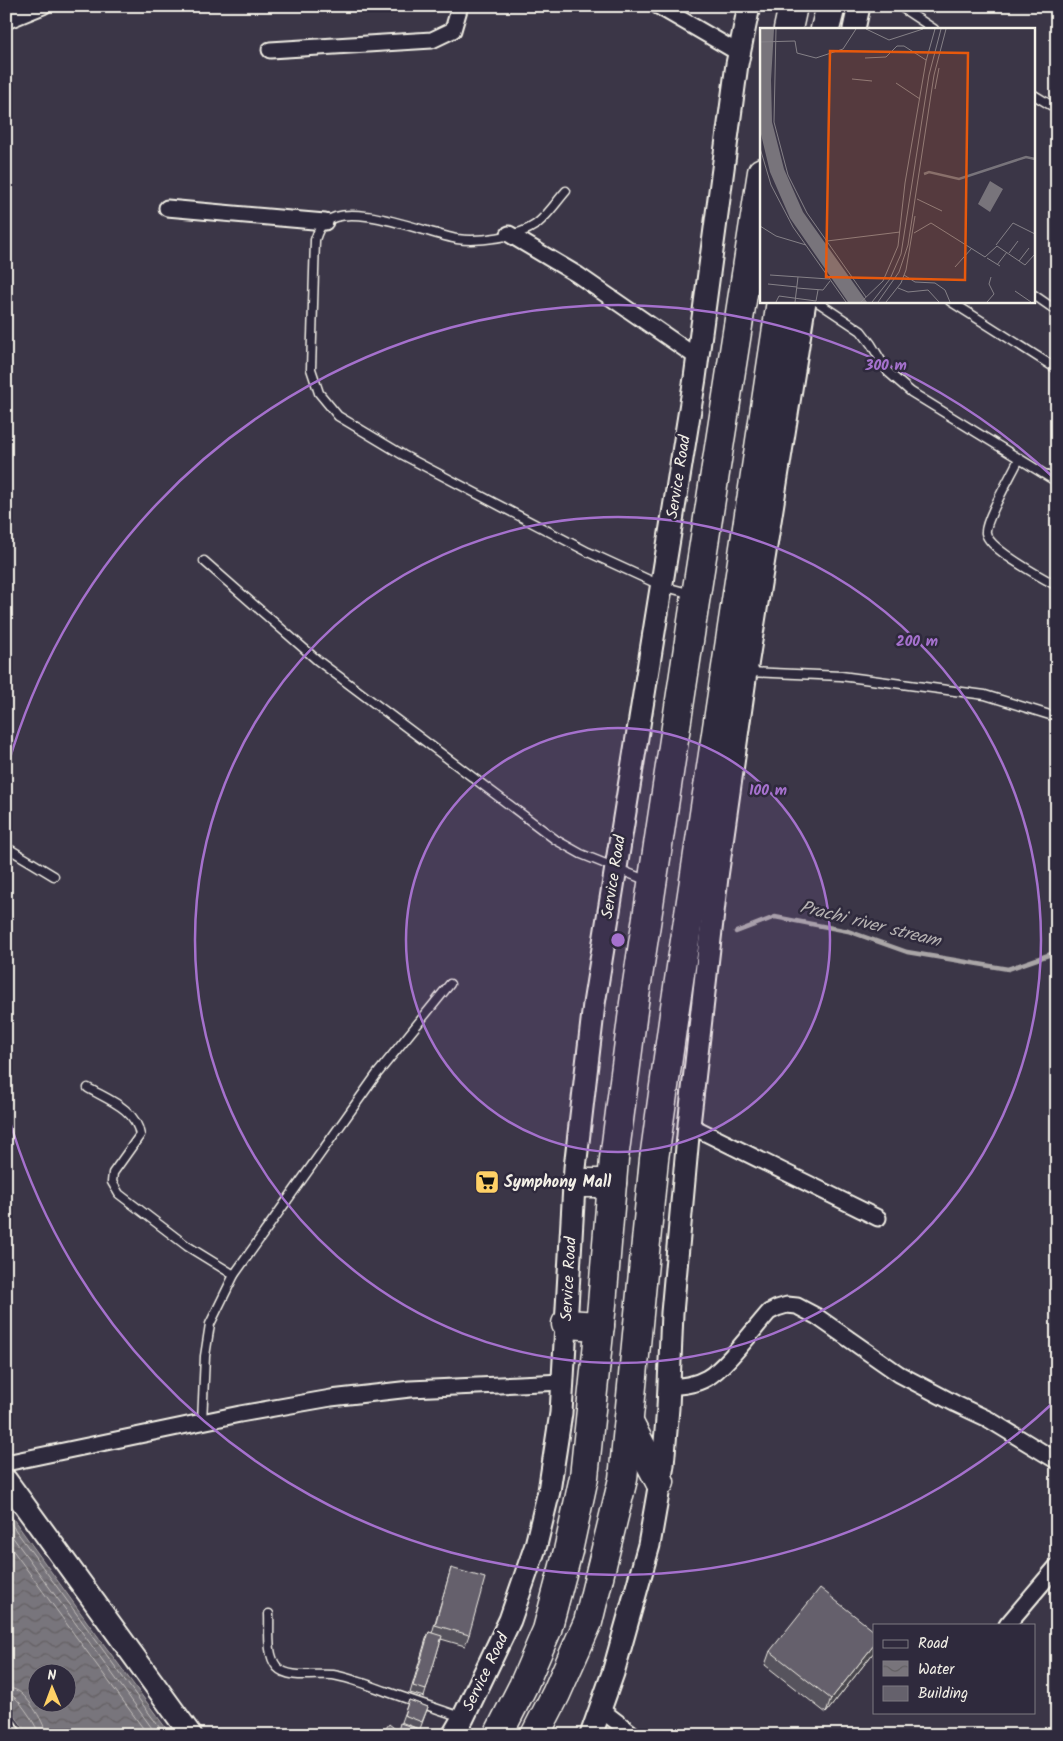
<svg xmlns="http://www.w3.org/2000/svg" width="1063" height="1741" font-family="Kalam,sans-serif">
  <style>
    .water { fill: url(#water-waves); stroke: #aaa6a7; fill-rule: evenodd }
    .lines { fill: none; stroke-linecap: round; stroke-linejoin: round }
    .shore { stroke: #c2bfbc; stroke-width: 1 }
    .stream { stroke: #aaa6a7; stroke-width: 4.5 }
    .lane-casing { stroke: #f4f1e8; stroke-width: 11 }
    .street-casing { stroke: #f4f1e8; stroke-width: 19 }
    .secondary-casing { stroke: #f4f1e8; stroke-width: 25 }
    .highway-casing { stroke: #f4f1e8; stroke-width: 31 }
    .lane { stroke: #2f2a3d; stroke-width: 8 }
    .street { stroke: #2f2a3d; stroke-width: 15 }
    .secondary { stroke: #2f2a3d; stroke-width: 21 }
    .highway { stroke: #2f2a3d; stroke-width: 28 }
    .wall { fill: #57535d; stroke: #f4f1e8 }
    .shaded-wall { fill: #47444c; stroke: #f4f1e8 }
    .building { fill: #65616c; stroke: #f4f1e8 }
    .ring { fill: none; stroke: #a571cd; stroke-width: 2.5 }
    .labels { text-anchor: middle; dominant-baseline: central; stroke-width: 5; stroke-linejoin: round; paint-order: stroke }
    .street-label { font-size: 16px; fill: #f4f1e8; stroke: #2f2a3d }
    .poi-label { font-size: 16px; font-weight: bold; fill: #f4f1e8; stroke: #2f2a3d; text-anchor: start }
    .water-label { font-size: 18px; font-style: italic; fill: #b6b2b2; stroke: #2f2a3d }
    .inset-river { fill: none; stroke: #78747b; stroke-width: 2.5 }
    .inset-road { fill: none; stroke: #858187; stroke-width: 1 }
    .view { fill: #e8590c; fill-opacity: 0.15; stroke: #e8590c; stroke-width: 2.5 }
    .inset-edge { fill: none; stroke: #f4f1e8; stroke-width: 2.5 }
    .centre { fill: #a571cd; stroke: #2f2a3d; stroke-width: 2.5 }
    .ring-label { font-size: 15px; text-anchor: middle; font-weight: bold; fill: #a571cd; stroke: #2f2a3d; stroke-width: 5; stroke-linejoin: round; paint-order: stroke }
  </style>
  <defs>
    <pattern id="water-waves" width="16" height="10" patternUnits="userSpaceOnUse" patternTransform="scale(1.25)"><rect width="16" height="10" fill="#78747b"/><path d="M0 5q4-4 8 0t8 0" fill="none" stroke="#636063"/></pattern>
  </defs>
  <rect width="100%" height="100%" fill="#3b3647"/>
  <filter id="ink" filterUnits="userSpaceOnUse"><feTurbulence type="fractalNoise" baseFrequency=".02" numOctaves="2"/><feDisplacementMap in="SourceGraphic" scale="10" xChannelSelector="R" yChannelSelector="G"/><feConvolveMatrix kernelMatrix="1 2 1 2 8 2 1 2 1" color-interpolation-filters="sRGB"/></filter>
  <g filter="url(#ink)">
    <path class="water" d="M6 1509 88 1623 171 1735H29L6 1704ZM38 1674H68V1704H38Z"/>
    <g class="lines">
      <g class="shore">
        <path d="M6 1517 165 1735"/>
        <path d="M6 1528 157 1735"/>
        <path d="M6 1541 148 1735"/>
        <path d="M6 1688C11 1688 14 1689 18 1691 28 1697 46 1724 46 1735"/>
        <path d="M6 1696C10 1696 11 1695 14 1697 21 1702 38 1727 39 1735"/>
      </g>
      <path class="stream" d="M736 932 775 917 848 931 907 952 1008 969 1057 952"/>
      <defs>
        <g id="lane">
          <path d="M899 6 934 29"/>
          <path d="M1034 95 1057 109"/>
          <path d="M566 191C557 201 546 218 535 225 518 237 478 242 457 239 425 233 350 200 324 223 319 227 317 234 315 240L311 369 319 393 338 416 403 455 588 552 662 586 692 594"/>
          <path d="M1034 295 1057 311"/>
          <path d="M816 301 861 331 871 344 888 372 911 392 1057 482"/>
          <path d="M950 301 1057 369"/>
          <path d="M1019 459C1013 472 984 522 986 533 989 550 1042 577 1057 586"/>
          <path d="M204 561 317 660 556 840 581 854 648 881"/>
          <path d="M748 672 841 676 985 695 1053 716 1057 719"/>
          <path d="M6 847 54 876"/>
          <path d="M88 1088C109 1100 136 1109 140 1135L113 1173 112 1182 119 1194 187 1246 234 1275"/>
          <path d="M202 1422 205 1356 210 1324 234 1275 377 1074 450 984"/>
          <path d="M269 1614C270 1629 266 1654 277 1667 289 1680 316 1673 333 1675 351 1678 368 1685 385 1691 410 1700 436 1708 461 1717"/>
        </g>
        <g id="street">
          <path d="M658 6 739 53"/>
          <path d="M6 21 43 6"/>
          <path d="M270 50 432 40 453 30 460 6"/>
          <path d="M167 208 325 222"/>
          <path d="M509 234 578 275 698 358"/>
          <path d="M689 1125 878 1218"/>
          <path d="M669 1387C682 1386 695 1385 707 1378 726 1367 753 1330 769 1312L777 1308 787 1305 797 1306 816 1316 899 1374 956 1404 988 1419 1057 1461"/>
          <path d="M6 1463 240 1414 331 1398 410 1389 563 1382"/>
          <path d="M1007 1625 1057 1566"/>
          <path d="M600 1709 634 1735"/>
        </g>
        <g id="secondary">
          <path d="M854 29 859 6"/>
          <path d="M6 1480 191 1735"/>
          <path d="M6 1729 10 1735"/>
          <path d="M453 1735 463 1718 510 1620 536 1545 549 1491 561 1413 575 1168 594 1004 695 378 737 64 749 6"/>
          <path d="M591 1735 613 1673 649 1545 663 1465 668 1408 672 1313 689 1125 717 877 746 672 805 301"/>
        </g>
        <g id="highway">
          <path d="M788 29 793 6"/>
          <path d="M825 29 831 6"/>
          <path d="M575 1183H612"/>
          <path d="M566 1324 600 1326"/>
          <path d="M629 1423 660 1482"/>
          <path d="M498 1735 523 1686 547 1630 568 1551 584 1477 602 1304 614 1159 634 1003 696 595 762 172"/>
          <path d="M535 1735 556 1694 588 1622 623 1479 654 1159 675 1007 781 301"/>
        </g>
      </defs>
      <use href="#lane" class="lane-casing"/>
      <use href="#street" class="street-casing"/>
      <use href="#secondary" class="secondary-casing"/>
      <use href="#highway" class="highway-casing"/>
      <use href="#lane" class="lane"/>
      <use href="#street" class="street"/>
      <use href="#secondary" class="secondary"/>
      <use href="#highway" class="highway"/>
    </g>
    <g class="wall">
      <path d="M451 1568 469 1635 465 1646 441 1639 424 1697 410 1693 426 1639 429 1632 432 1633 448 1579Z"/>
      <path d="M874 1631V1652L826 1713 765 1665 770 1651Z"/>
      <path d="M409 1700 428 1707 420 1729V1735H381L398 1731 416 1728 401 1722Z"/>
    </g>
    <path class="shaded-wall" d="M874 1645V1652L826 1713 831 1699Z"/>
    <g class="building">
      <path d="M451 1568 485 1578 469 1635 435 1625Z"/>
      <path d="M820 1588 874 1631V1645L831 1699 770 1651Z"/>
      <path d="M429 1632 442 1636 426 1690 413 1686Z"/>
      <path d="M409 1700 428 1707 422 1722 404 1715Z"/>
      <path d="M400 1723 422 1730 420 1735H405L401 1733 398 1731Z"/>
      <path d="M389 1724 403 1735H381Z"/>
    </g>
  </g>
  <circle cx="618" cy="940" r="212" fill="#a571cd" fill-opacity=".12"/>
  <g class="ring">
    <circle cx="618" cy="940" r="212"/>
    <circle cx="618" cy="940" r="423"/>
    <path d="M1055 1401A635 635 0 0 1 8 1115M8 765A635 635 0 0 1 1055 479"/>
  </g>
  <defs>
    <symbol id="supermarket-square" viewBox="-11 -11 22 22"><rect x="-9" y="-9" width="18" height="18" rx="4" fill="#ffd166" stroke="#2f2a3d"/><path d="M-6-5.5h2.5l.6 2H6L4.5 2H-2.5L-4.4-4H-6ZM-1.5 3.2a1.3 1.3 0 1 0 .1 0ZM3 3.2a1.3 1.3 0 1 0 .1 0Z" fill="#111"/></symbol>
  </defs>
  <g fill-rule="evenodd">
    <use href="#supermarket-square" x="473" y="1168" width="28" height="28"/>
  </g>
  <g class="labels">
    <g class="street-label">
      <text transform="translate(679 477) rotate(-81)">Service Road</text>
      <text transform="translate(614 877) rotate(-81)">Service Road</text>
      <text transform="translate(569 1279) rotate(-87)">Service Road</text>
      <text transform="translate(486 1672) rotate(-64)">Service Road</text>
    </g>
    <g class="poi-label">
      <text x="504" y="1182">Symphony Mall</text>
    </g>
    <g class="water-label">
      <text transform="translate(870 925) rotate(14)">Prachi river stream</text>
    </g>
  </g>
  <g transform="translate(760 28)">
    <rect width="275" height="275" fill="#3b3647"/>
    <path d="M0 1H14L11 52 12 94 24 141 43 184 107 274H88L30 190 10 144 0 102ZM230 153 243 161 230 184 218 176Z" fill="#78747b"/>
    <path class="inset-river" d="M164 146 169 144 199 151 266 129 275 131"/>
    <path class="inset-road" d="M16 1 14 94 28 147 47 185 106 269M106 1 129 12 163 1M0 14 35 13 37 25 56 30 83 21 96 1M105 30 126 29 137 18H144L166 32M92 51 112 53M136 55 160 71M175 61 179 40M0 120 11 157 33 199 86 274M157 171 182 183M0 198 16 208 46 217M154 205 171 195 225 229 237 218 265 237 275 226M67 213 140 204M236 217 253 195 275 206M249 225 258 213M227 230 240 238M259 233 269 220M237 237 247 224M195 239 212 220M10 247 69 251M144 247 155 254 175 255 185 262 190 274M8 256 37 259M37 260 63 262 70 253M138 260 148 264 168 262 179 274M255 263 271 274M16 274 19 268 56 273 58 262M35 274 38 249M101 274 123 253 138 218 145 155 166 33 175 1M112 274 130 251 141 226 169 47 181 1M118 274 139 244 148 217 174 47 186 1M126 274 141 255 146 242 155 188M227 274 234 266 229 256 231 249"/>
    <path class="view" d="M70 23 208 25 205 252 66 249Z"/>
    <rect width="275" height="275" class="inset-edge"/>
  </g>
  <circle cx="618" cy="940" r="8" class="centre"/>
  <g class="ring-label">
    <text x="886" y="370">300 m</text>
    <text x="917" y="646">200 m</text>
    <text x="768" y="795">100 m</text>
  </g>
  <rect width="1063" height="1741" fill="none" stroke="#2f2a3d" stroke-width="25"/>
  <rect x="12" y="12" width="1038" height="1716" fill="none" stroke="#f4f1e8" stroke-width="2" filter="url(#ink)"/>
  <rect x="873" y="1624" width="162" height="90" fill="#2f2a3d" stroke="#7e7a81"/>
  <rect x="883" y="1640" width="25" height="8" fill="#2f2a3d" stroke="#7e7a81"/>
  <text x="918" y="1648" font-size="15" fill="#f4f1e8">Road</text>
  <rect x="883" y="1661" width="25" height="15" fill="url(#water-waves)" stroke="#7e7a81"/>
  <text x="918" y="1674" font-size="15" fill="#f4f1e8">Water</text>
  <rect x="883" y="1686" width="25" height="15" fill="#65616c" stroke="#7e7a81"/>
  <text x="918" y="1698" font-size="15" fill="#f4f1e8">Building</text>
  <g transform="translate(52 1688) rotate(359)"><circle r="24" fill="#2f2a3d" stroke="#7e7a81"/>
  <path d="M0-4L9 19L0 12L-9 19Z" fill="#ffd166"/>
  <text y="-8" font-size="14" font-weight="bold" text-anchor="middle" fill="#f4f1e8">N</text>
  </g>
</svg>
